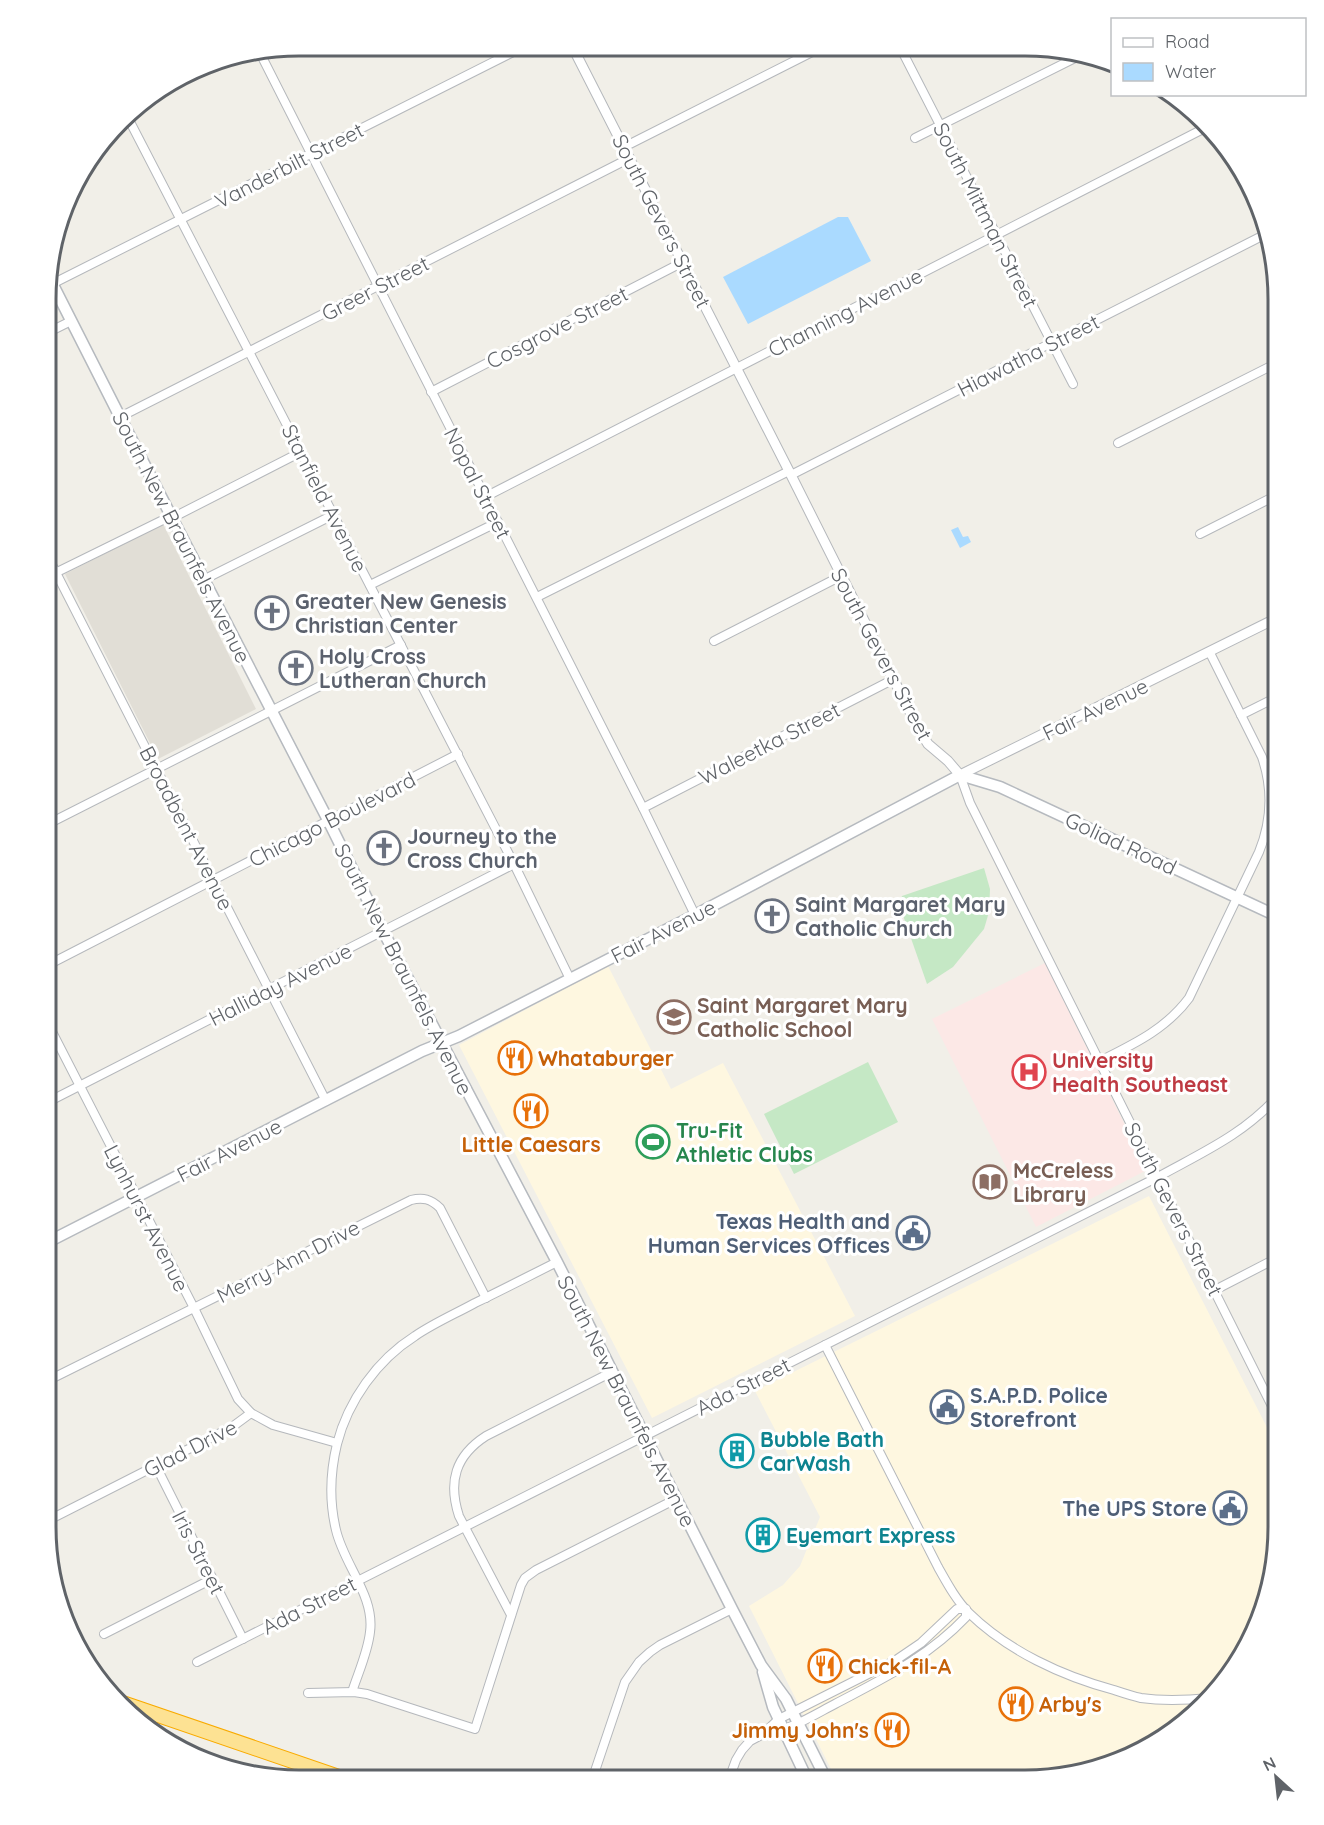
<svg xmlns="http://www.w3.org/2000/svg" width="1324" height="1825" font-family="Quicksand,sans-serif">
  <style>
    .commercial { fill: #fef7e0 }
    .education { fill: #e1ded6 }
    .medical { fill: #fce8e6 }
    .grass { fill: #c5e8c5 }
    .water { fill: #aadaff }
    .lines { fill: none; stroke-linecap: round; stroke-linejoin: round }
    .minor-casing { stroke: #b5b8bc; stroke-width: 10 }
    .tertiary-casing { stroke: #b5b8bc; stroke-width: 11 }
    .secondary-casing { stroke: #b6babf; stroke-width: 13 }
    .motorway-casing { stroke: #f9ab00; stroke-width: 16 }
    .minor { stroke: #fff; stroke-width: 8 }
    .tertiary { stroke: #fff; stroke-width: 9 }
    .secondary { stroke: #fff; stroke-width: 10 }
    .motorway { stroke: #fde293; stroke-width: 14 }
    .labels { text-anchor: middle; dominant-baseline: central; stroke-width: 6; stroke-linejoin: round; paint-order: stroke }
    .street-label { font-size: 21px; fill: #5f6368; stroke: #fff }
    .worship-label { font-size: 21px; font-weight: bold; fill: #5b616d; stroke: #fff; text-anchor: start }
    .education-label { font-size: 21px; font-weight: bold; fill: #785e54; stroke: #fff; text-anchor: start }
    .food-label { font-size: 21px; font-weight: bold; fill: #c56008; stroke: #fff; text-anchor: start }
    .health-label { font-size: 21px; font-weight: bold; fill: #be3a42; stroke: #fff; text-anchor: start }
    .leisure-label { font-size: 21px; font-weight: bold; fill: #27864d; stroke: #fff; text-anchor: start }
    .service-label { font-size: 21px; font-weight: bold; fill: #4e5e75; stroke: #fff; text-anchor: end }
    .culture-label { font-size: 21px; font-weight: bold; fill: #0d838f; stroke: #fff; text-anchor: start }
    .rim { fill: none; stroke: #5f6368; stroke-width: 3 }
  </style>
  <rect width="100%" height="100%" fill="#f1efe8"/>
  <g class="commercial">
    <path d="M608 966 671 1089 723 1063 855 1316 652 1418 459 1045Z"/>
    <path d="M1149 1196 1278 1449V1544L1265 1609 1236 1668 1193 1717 1138 1754 1026 1780 836 1779 749 1606 783 1585 800 1566 820 1517 755 1391Z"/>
  </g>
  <path class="education" d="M163 524 256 709 158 759 65 574Z"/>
  <path class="medical" d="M1045 963 1147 1170 1036 1227 932 1019Z"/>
  <g class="grass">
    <path d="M984 868 990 889 989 912 984 929 953 967 927 984 899 904 902 896Z"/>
    <path d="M868 1062 898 1122 794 1174 764 1114Z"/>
  </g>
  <g class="water">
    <path d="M838 217H848L871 261 748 324 723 277Z"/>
    <path d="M958 527 963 537 968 536 971 542 960 548 951 530Z"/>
  </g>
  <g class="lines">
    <defs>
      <g id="minor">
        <path d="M900 47 1073 384"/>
        <path d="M259 51 643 808 695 915"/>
        <path d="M126 114 514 864 570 979"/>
        <path d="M915 138 1083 54"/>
        <path d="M624 147 822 47"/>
        <path d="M52 284 525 46"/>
        <path d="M47 333 71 321"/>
        <path d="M431 392 683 262"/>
        <path d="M120 417 630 158"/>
        <path d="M1118 443 1279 362"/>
        <path d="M791 475 1264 235"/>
        <path d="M485 497 1205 128"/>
        <path d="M172 518 301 452"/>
        <path d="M1200 534 1279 494"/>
        <path d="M47 555 326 1101"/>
        <path d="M47 577 171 516"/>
        <path d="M203 580 333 515"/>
        <path d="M370 585 498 522"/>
        <path d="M537 597 789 471"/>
        <path d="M714 641 841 576"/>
        <path d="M1241 715 1279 696"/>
        <path d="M960 775 970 803 1278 1418"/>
        <path d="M643 808 894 679"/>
        <path d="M46 825 401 645"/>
        <path d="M46 966 458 754"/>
        <path d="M46 1020 194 1308 238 1399 251 1413 273 1425 337 1443"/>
        <path d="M1100 1061C1134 1044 1166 1029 1189 998L1259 852C1272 820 1273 789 1262 757L1210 653"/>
        <path d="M46 1103 514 864"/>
        <path d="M1215 1290 1279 1257"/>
        <path d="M825 1345 938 1567C947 1583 956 1600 969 1613 1008 1651 1062 1676 1114 1690 1123 1693 1132 1696 1141 1698 1163 1701 1188 1700 1210 1698"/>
        <path d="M45 1382 411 1200C423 1197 431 1199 440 1208L486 1298"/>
        <path d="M156 1466 243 1639"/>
        <path d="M45 1522 232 1427 251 1413"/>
        <path d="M511 1615 459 1516C448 1482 455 1456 486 1436L612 1372"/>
        <path d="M104 1634 212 1579"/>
        <path d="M197 1662 1158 1177C1203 1152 1243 1135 1279 1095"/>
        <path d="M354 1692 353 1689C359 1671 368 1651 370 1632 375 1596 344 1565 336 1530 329 1501 330 1473 337 1444 348 1401 377 1360 415 1336 434 1323 455 1314 475 1303 502 1290 529 1276 557 1262"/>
        <path d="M308 1693 354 1692 367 1694 475 1729 521 1585 525 1578 536 1570 676 1499"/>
        <path d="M596 1779 595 1771 625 1682 639 1662 650 1652 660 1645 732 1609"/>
        <path d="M729 1779 736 1760 742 1750 750 1741 763 1734 779 1719 896 1660 921 1643 957 1609H966V1617C927 1658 884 1678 835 1704 812 1716 789 1731 763 1734"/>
      </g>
      <path id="tertiary" d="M572 46 791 475 918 728 928 744 948 761 960 775 1279 617"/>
      <g id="secondary">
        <path d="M47 273 120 417 328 820 383 931 557 1262 732 1609 761 1665 786 1699 826 1779"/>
        <path d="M46 1243 422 1051 459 1036 695 915 960 775 1000 787 1279 917"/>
        <path d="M763 1672 773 1707 807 1779"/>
      </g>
      <path id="motorway" d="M117 1701 342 1778"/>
    </defs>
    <use href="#minor" class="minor-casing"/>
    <use href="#tertiary" class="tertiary-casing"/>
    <use href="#secondary" class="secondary-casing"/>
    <use href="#motorway" class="motorway-casing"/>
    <use href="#minor" class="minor"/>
    <use href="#tertiary" class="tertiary"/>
    <use href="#secondary" class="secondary"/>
    <use href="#motorway" class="motorway"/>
  </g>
  <defs>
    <symbol id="church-ring" viewBox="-11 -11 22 22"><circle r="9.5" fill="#fff" stroke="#6b7280" stroke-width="1.5"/><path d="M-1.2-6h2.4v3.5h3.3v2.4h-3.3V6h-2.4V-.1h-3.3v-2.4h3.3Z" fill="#6b7280"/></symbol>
    <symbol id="school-ring" viewBox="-11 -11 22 22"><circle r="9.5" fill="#fff" stroke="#8d6e63" stroke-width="1.5"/><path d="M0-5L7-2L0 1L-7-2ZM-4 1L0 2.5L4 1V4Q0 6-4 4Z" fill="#8d6e63"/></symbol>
    <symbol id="restaurant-ring" viewBox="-11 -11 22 22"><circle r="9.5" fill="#fff" stroke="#e8710a" stroke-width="1.5"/><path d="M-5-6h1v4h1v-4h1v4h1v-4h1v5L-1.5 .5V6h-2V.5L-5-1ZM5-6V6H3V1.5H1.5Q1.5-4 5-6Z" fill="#e8710a"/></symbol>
    <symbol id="hospital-ring" viewBox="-11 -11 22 22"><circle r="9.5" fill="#fff" stroke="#e0444e" stroke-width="1.5"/><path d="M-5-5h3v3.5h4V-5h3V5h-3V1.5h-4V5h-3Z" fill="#e0444e"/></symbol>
    <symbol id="stadium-ring" viewBox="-11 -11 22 22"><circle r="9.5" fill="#fff" stroke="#2e9e5b" stroke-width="1.5"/><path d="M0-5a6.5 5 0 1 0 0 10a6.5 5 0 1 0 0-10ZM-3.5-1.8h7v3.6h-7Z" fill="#2e9e5b"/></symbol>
    <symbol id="library-ring" viewBox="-11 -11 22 22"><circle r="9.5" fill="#fff" stroke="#8d6e63" stroke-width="1.5"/><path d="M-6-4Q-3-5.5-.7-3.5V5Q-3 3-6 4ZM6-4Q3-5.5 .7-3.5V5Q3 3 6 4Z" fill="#8d6e63"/></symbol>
    <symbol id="civic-ring" viewBox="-11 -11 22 22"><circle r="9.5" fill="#fff" stroke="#5c6f8a" stroke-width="1.5"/><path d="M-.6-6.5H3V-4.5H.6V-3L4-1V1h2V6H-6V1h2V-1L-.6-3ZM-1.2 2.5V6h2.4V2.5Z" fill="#5c6f8a"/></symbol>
    <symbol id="building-ring" viewBox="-11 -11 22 22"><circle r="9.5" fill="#fff" stroke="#0f9aa8" stroke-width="1.5"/><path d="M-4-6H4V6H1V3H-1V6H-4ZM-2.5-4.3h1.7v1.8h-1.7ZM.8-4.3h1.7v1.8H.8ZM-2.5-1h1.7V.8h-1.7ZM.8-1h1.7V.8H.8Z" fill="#0f9aa8"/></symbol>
  </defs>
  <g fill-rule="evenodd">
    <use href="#church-ring" x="253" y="594" width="38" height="38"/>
    <use href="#church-ring" x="277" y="649" width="38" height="38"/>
    <use href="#church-ring" x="365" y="829" width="38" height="38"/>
    <use href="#church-ring" x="753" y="897" width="38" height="38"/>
    <use href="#school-ring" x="655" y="998" width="38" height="38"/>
    <use href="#restaurant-ring" x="496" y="1039" width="38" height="38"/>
    <use href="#hospital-ring" x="1010" y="1053" width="38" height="38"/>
    <use href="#restaurant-ring" x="512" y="1092" width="38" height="38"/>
    <use href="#stadium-ring" x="634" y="1123" width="38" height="38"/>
    <use href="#library-ring" x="971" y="1163" width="38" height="38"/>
    <use href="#civic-ring" x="894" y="1214" width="38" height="38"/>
    <use href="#civic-ring" x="928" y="1388" width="38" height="38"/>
    <use href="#building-ring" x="718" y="1432" width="38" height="38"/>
    <use href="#civic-ring" x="1211" y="1489" width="38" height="38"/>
    <use href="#building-ring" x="744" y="1516" width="38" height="38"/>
    <use href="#restaurant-ring" x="806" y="1647" width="38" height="38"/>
    <use href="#restaurant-ring" x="997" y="1685" width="38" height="38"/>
    <use href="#restaurant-ring" x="873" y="1711" width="38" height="38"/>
  </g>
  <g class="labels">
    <g class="street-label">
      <text transform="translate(289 165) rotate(-27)">Vanderbilt Street</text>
      <text transform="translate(986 215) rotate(63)">South Mittman Street</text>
      <text transform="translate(662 221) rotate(63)">South Gevers Street</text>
      <text transform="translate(375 288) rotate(-27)">Greer Street</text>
      <text transform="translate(845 312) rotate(-27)">Channing Avenue</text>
      <text transform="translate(557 327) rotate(-27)">Cosgrove Street</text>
      <text transform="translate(1028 355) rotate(-27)">Hiawatha Street</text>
      <text transform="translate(478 483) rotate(63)">Nopal Street</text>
      <text transform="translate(325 498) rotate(63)">Stanfield Avenue</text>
      <text transform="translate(182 537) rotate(63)">South New Braunfels Avenue</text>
      <text transform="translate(882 654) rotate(62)">South Gevers Street</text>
      <text transform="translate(1095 709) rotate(-26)">Fair Avenue</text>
      <text transform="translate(769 743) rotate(-27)">Waleetka Street</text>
      <text transform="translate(332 819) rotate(-27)">Chicago Boulevard</text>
      <text transform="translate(187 828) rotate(63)">Broadbent Avenue</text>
      <text transform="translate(1121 843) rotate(25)">Goliad Road</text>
      <text transform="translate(663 931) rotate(-27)">Fair Avenue</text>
      <text transform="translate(404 969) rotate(63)">South New Braunfels Avenue</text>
      <text transform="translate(280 984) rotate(-27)">Halliday Avenue</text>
      <text transform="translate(229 1150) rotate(-27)">Fair Avenue</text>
      <text transform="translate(1174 1209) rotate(63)">South Gevers Street</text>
      <text transform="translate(147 1218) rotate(63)">Lynhurst Avenue</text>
      <text transform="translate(288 1261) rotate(-27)">Merry Ann Drive</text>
      <text transform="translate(743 1386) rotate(-27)">Ada Street</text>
      <text transform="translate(627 1401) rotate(63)">South New Braunfels Avenue</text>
      <text transform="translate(190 1448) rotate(-27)">Glad Drive</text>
      <text transform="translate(199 1552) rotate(63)">Iris Street</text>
      <text transform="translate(309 1605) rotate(-27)">Ada Street</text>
    </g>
    <g class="worship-label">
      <text x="295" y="601">Greater New Genesis<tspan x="295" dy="24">Christian Center</tspan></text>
      <text x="319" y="656">Holy Cross<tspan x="319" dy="24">Lutheran Church</tspan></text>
      <text x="407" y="836">Journey to the<tspan x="407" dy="24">Cross Church</tspan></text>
      <text x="795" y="904">Saint Margaret Mary<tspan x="795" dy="24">Catholic Church</tspan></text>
    </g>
    <g class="education-label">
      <text x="697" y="1005">Saint Margaret Mary<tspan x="697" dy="24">Catholic School</tspan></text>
      <text x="1013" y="1170">McCreless<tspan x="1013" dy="24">Library</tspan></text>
    </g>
    <g class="food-label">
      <text x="538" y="1058">Whataburger</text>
      <text x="531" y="1144" text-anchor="middle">Little Caesars</text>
      <text x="848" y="1666">Chick-fil-A</text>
      <text x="1039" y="1704">Arby's</text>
      <text x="869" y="1730" text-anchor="end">Jimmy John's</text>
    </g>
    <g class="health-label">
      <text x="1052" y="1060">University<tspan x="1052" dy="24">Health Southeast</tspan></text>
    </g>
    <g class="leisure-label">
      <text x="676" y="1130">Tru-Fit<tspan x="676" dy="24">Athletic Clubs</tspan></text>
    </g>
    <g class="service-label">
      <text x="890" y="1221">Texas Health and<tspan x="890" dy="24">Human Services Offices</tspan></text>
      <text x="970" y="1395" text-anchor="start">S.A.P.D. Police<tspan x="970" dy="24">Storefront</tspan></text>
      <text x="1207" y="1508">The UPS Store</text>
    </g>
    <g class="culture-label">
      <text x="760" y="1439">Bubble Bath<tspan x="760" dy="24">CarWash</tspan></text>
      <text x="786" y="1535">Eyemart Express</text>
    </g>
  </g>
  <path d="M0 0H1324V1825H0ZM299 56H1025A243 243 0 0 1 1268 299V1527A243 243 0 0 1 1025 1770H299A243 243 0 0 1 56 1527V299A243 243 0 0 1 299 56Z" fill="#fff" fill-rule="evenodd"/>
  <path class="rim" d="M299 56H1025A243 243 0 0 1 1268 299V1527A243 243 0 0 1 1025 1770H299A243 243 0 0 1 56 1527V299A243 243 0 0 1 299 56Z"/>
  <rect x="1111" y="18" width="195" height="78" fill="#ffffff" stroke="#bfc1c3" stroke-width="1.5"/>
  <rect x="1123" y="38" width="30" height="9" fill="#ffffff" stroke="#bfc1c3" stroke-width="1.5"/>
  <text x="1165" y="48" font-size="18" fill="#5f6368">Road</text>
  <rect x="1123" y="63" width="30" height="18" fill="#aadaff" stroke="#bfc1c3" stroke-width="1.5"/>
  <text x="1165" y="78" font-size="18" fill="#5f6368">Water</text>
  <g transform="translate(1276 1777) rotate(333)" stroke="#ffffff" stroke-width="4.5" paint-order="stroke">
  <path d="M0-4.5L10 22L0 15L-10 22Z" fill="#5f6368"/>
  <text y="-9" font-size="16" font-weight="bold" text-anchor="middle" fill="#5f6368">N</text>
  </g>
</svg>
